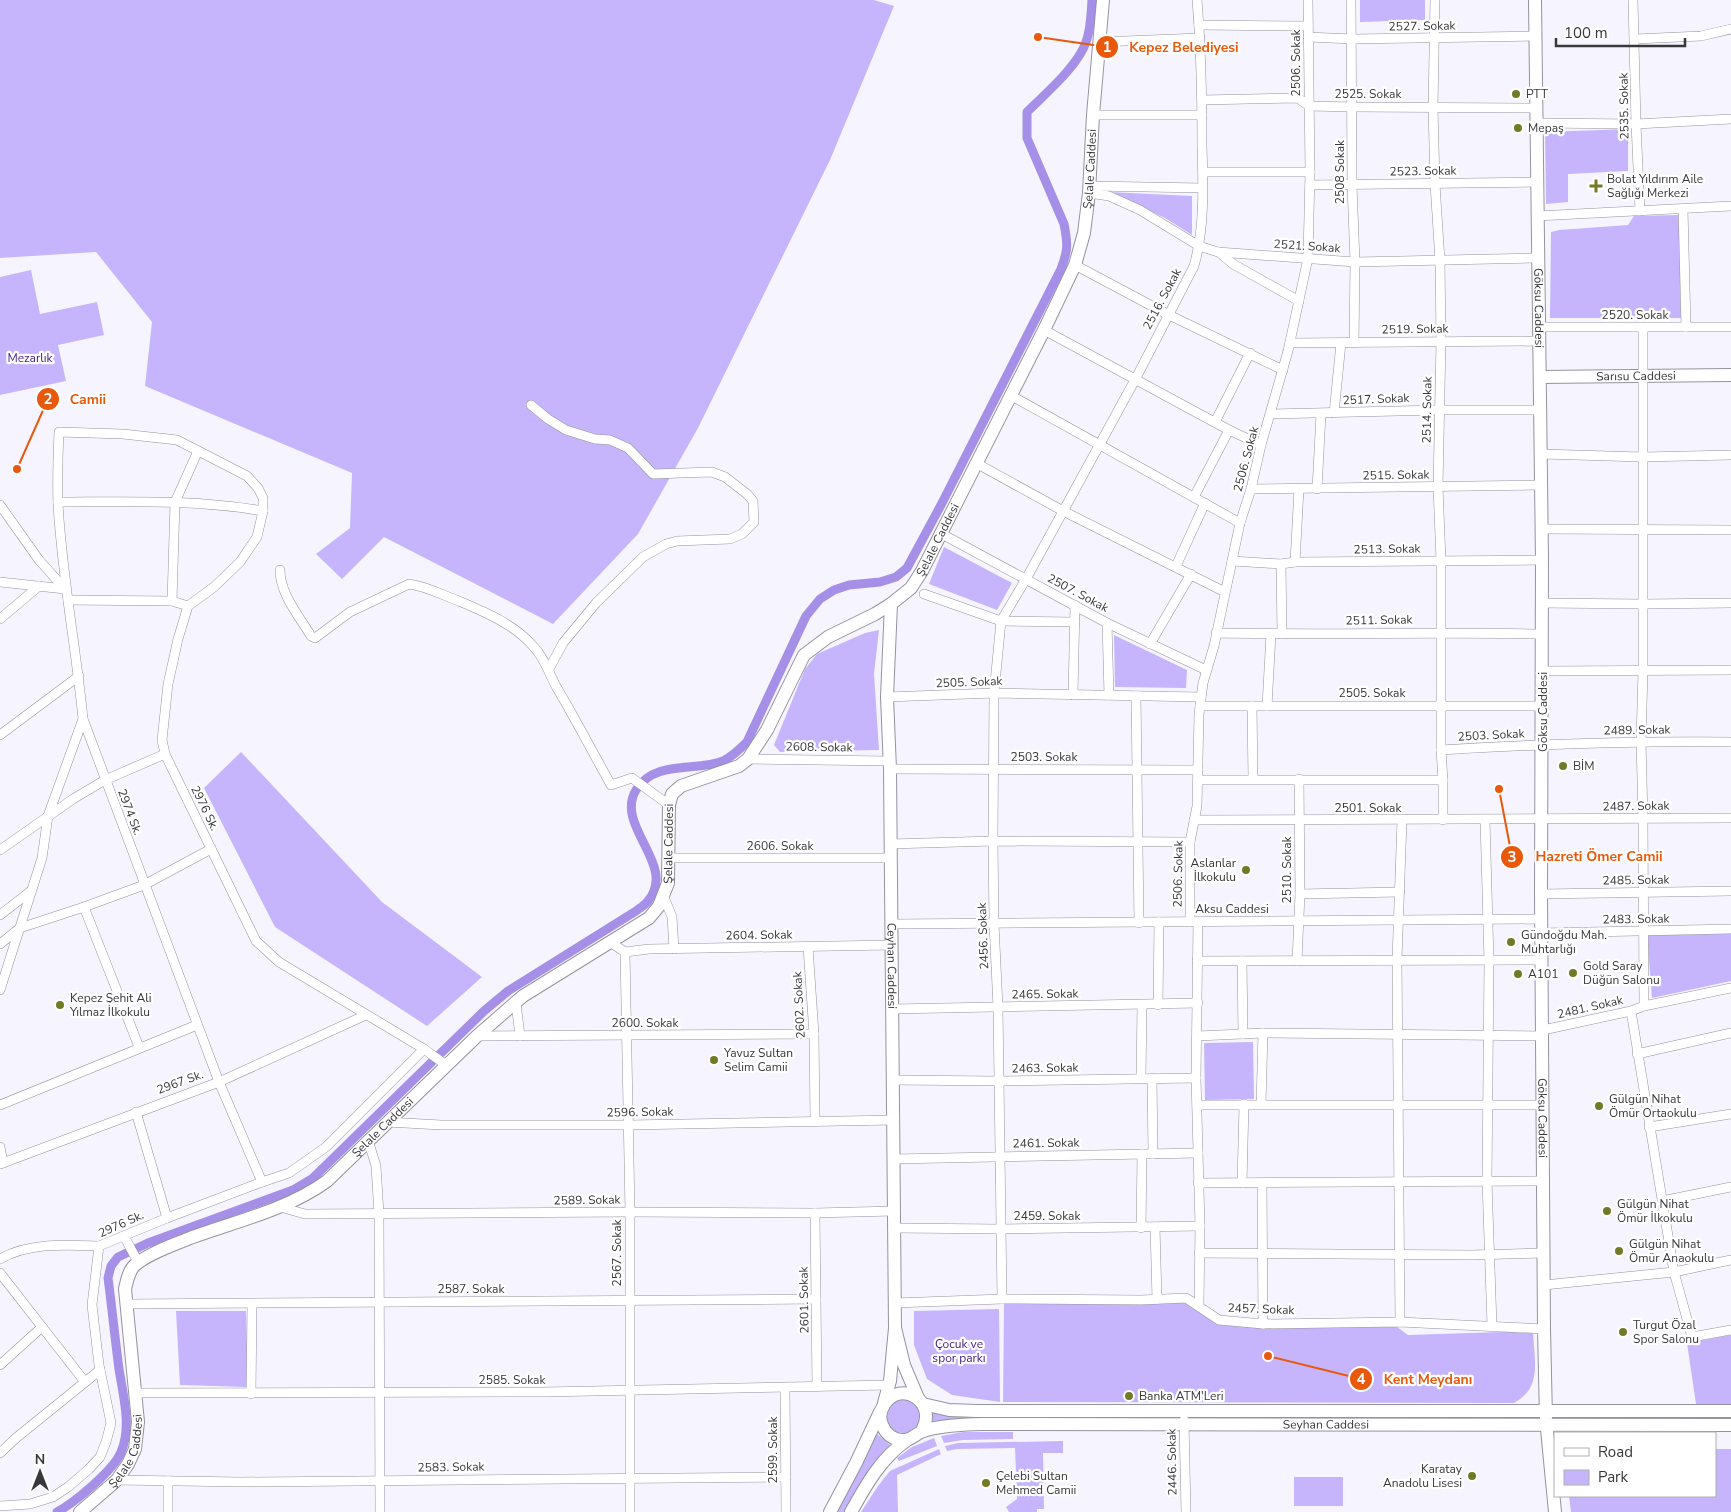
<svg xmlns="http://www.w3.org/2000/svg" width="1731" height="1512" font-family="'Nunito Sans',sans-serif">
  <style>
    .green { fill: #c6b5fc }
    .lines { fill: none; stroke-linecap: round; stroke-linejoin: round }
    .canal { stroke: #a68fe6; stroke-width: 9 }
    .street-casing { stroke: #95939e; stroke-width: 10 }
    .secondary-casing { stroke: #95939e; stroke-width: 14 }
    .street { stroke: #fff; stroke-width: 9 }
    .secondary { stroke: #fff; stroke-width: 12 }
    .poi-dot { fill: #717a25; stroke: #fff; stroke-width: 2 }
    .labels { text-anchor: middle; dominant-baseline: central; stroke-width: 4.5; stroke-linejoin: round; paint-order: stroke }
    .street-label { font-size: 12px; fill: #38373b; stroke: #fff }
    .poi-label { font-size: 12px; fill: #38373b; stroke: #fff; text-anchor: start }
    .park-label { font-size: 12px; fill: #482186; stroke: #fff }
    .leader { fill: none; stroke: #e8590c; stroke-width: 2 }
    .callout-dot { fill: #e8590c; stroke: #fff; stroke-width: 2 }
    .mark-label { font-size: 15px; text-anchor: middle; font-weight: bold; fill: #fff }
    .callout-label { font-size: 14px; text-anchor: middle; font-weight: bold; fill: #e8590c; stroke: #fff; stroke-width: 4.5; stroke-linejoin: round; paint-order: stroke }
  </style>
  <rect width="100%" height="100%" fill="#f6f5ff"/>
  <g class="green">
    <path d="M0 0H874L894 6 830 160 698 428 638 534 553 624 384 537 342 579 316 554 350 528 352 473 145 386 152 322 96 252 0 258Z"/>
    <path d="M1360 0H1425V20L1360 22Z"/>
    <path d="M1628 129V171L1568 174V202L1546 204 1545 132Z"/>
    <path d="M1109 192 1192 196V235L1165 218Z"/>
    <path d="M1679 215 1681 318H1550L1551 232 1559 230 1628 225 1634 216Z"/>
    <path d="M31 270 40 314 97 302 104 335 58 345 66 381 0 395V277Z"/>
    <path d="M944 547 1012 583 997 610 929 584Z"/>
    <path d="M879 630 874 674 879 750 780 752 774 745 805 669 817 654 865 633Z"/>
    <path d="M1114 635 1187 670 1186 688 1115 687Z"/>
    <path d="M241 752 382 902 482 977 427 1026 275 927 204 788Z"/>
    <path d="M1731 934V981L1652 998 1647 935Z"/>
    <path d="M1253 1042 1254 1099 1205 1100 1204 1043Z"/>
    <path d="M1187 1302 1218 1325 1397 1327 1408 1335 1533 1331C1534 1360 1543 1387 1514 1403L1003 1402 1004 1303Z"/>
    <path d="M999 1309 1000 1402 952 1395 927 1379 914 1345V1311Z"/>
    <path d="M176 1311H246L248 1387 180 1385Z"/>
    <path d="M1731 1335V1404H1696L1687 1343Z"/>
    <circle cx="903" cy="1416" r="17"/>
    <path d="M931 1412 1178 1417V1419L930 1425Z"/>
    <rect x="1189" y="1417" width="334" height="2"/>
    <path d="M963 1432H1013V1439L963 1440 944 1443 941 1436Z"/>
    <path d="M876 1433 890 1445 889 1447 845 1512H836Z"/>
    <path d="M934 1438 937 1446 899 1461 897 1458 912 1447Z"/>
    <path d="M1063 1441V1453H1043L1044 1509H1037V1512H1009L1006 1507 1017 1499 1015 1448 957 1449 947 1451 945 1446 958 1443Z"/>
    <path d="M939 1449 941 1454 897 1475 898 1512H861L878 1486 890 1471Z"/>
    <path d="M1715 1449H1731V1512H1571L1569 1496H1715Z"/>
    <rect x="1294" y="1477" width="49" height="29"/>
  </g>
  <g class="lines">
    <path class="canal" d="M57 1512C74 1503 114 1470 121 1452 132 1427 123 1395 119 1369 115 1339 112 1308 108 1278L111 1266 118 1257 148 1243 293 1190 313 1178 484 1011 508 991 636 911C640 908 645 905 648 901 678 865 614 826 636 790 655 759 696 772 723 761 732 757 740 749 747 742L806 616 820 599 834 590 849 585 880 582 896 577 907 568 941 505 1061 269C1068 251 1068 244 1064 224L1027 138V112C1045 94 1078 66 1086 42 1091 29 1091 14 1092 0"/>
    <defs>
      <g id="street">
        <path d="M1351 0 1352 185 1355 262 1354 343"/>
        <path d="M1435 0 1433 107 1435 184 1440 261 1441 341 1438 487 1441 561V750L1443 780V820"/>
        <path d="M1633 0 1636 124 1640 211"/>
        <path d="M1199 25 1308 26"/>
        <path d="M1308 37 1352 39 1535 36"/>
        <path d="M1635 39 1701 36 1731 29"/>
        <path d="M1100 42 1200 38"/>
        <path d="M1202 100 1298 98 1309 106 1353 107 1536 108"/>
        <path d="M1093 115H1202"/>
        <path d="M1537 123 1636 124 1731 119"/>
        <path d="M1203 172H1310"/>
        <path d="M1310 185 1537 182"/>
        <path d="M1090 186 1202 188"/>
        <path d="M1089 193 1109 196 1140 210 1199 246 1218 252 1355 262 1537 258"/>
        <path d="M1683 209 1686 327"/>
        <path d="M1537 216 1731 206"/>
        <path d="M1219 252 1233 264 1299 301"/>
        <path d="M1075 265 1167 314 1283 370"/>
        <path d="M1540 327H1731"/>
        <path d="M1643 328V670L1641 741 1643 818 1644 1006"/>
        <path d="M1044 330 1229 430 1261 445"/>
        <path d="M1290 343 1540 341"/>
        <path d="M1010 395 1240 523"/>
        <path d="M531 405 548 419 566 430 595 439 610 440 628 448 653 474 712 472 725 477 747 494 753 501 754 522 742 534 730 539 677 541 666 544 643 557 596 603 563 643 549 669"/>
        <path d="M1334 413 1341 343"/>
        <path d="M1271 414 1439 410H1541"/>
        <path d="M1215 422 1250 353"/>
        <path d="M1541 454 1643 457 1731 455"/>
        <path d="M976 463 1063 511 1225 592"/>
        <path d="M1251 489 1542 485"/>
        <path d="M1317 489 1321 414"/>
        <path d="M1194 497 1229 430"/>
        <path d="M58 502C126 502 195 499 263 511"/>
        <path d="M0 505 39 560 65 589"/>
        <path d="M1542 529 1731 530"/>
        <path d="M940 533 1107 623 1206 670"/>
        <path d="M1232 561 1281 564 1295 562 1542 560"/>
        <path d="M1295 562 1299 489"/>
        <path d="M1281 564 1282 634"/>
        <path d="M1176 566 1205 503"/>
        <path d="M280 570C280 594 299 616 311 636L315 638 350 612 409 584C426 586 442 595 459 601 485 612 514 624 533 646 545 658 549 674 557 688 576 720 593 753 611 785L632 778 669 805"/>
        <path d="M0 582 65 589"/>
        <path d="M924 594 1001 621 1075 622"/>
        <path d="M68 600 172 601 188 606"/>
        <path d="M172 601 175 502 198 451"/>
        <path d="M1542 603 1643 604 1731 603"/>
        <path d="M0 619 39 586"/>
        <path d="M1107 623 1109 695"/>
        <path d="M1216 633C1325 635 1434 632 1542 634"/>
        <path d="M1150 644 1191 574"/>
        <path d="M1543 671 1731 670"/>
        <path d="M1073 695 1075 605"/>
        <path d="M1136 696 1139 923"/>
        <path d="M887 697 994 693 1201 697"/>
        <path d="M1200 706H1543"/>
        <path d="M1252 706 1253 779"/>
        <path d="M1267 706 1271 634"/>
        <path d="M0 735 79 676"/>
        <path d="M1441 750C1538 744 1634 741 1731 742"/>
        <path d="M748 759 889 761"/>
        <path d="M890 769 1198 770"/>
        <path d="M1198 780H1443"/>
        <path d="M1194 820 1731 818"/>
        <path d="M1485 820 1489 961 1487 1181 1492 1326"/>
        <path d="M890 844 993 841 1190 842"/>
        <path d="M0 850 73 799 105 780 165 754"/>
        <path d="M668 858H891"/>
        <path d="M1300 894 1400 892"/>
        <path d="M1541 894 1731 891"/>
        <path d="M664 897 672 917 674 949"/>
        <path d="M84 907 139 1047"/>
        <path d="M0 915 31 891"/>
        <path d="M1190 922V842L1197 806 1199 714 1203 683 1214 646 1240 523 1251 489 1261 445 1288 351 1308 258 1310 172 1308 0"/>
        <path d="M1198 922 1196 1078 1200 1226 1199 1306"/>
        <path d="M892 924 1542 919"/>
        <path d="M1542 933 1731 929"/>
        <path d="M610 942 625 952 630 1212V1512"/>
        <path d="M0 944 20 928 84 907 144 885 211 849"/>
        <path d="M808 947 814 1034 815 1121"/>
        <path d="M625 952 649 949 892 945"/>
        <path d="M1197 961 1542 960"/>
        <path d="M1242 961 1243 1034"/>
        <path d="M1297 961 1300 894 1299 779"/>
        <path d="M0 990 42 858 48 816 83 719"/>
        <path d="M516 1003 520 1036"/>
        <path d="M1158 1005 1159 922"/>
        <path d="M893 1009 1198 1003"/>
        <path d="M1631 1011 1674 1272 1692 1337 1731 1330"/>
        <path d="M1543 1030 1631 1011 1644 1006 1731 988"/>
        <path d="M477 1036 814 1034"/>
        <path d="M1198 1036 1263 1033 1543 1036"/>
        <path d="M1637 1054 1731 1033"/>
        <path d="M1141 1078 1142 1005"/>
        <path d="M1152 1078 1153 1154"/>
        <path d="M893 1080 999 1081 1196 1078"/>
        <path d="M1261 1104 1263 1033"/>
        <path d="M0 1105 197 1025"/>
        <path d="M1197 1105H1543"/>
        <path d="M136 1112 167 1218"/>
        <path d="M387 1122 441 1125H629L894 1120"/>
        <path d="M1649 1127 1731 1114"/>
        <path d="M368 1140 376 1166 379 1214 380 1512"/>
        <path d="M0 1147 3 1163"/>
        <path d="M894 1159 1198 1153"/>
        <path d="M0 1164 219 1082 366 1015"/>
        <path d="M262 1182 219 1082 83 719C76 647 62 576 58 504 57 480 58 455 59 432L123 434 177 440 247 476 258 488 263 498V511L257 537 240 562 214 587 188 606 178 639 168 684 162 740 165 754 256 941 279 962 424 1049 446 1065"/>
        <path d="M1198 1183 1543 1181"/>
        <path d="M1242 1183 1244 1104"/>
        <path d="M1262 1184 1263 1324"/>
        <path d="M1662 1201 1731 1187"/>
        <path d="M280 1207 305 1214 630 1212 815 1213 894 1211"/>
        <path d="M815 1213 817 1387"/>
        <path d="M1155 1227 1157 1299"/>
        <path d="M895 1228 1000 1229 1200 1226"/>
        <path d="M1141 1228 1142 1154"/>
        <path d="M124 1236 138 1262"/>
        <path d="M1199 1253 1472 1255 1543 1253"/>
        <path d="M0 1259C29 1242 67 1245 99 1246"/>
        <path d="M0 1273 85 1382"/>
        <path d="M1544 1285 1674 1272 1731 1260"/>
        <path d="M1002 1299 998 1007 994 924 993 841 994 693 1001 621 1026 579 1136 378 1194 266C1205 227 1203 185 1202 145 1202 96 1201 48 1197 0"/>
        <path d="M895 1303 1002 1299 1141 1300 1186 1298 1219 1320 1263 1324 1400 1322 1544 1329"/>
        <path d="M126 1304 816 1299"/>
        <path d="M1400 1322 1397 960 1402 820"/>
        <path d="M0 1365 42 1327"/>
        <path d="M785 1388 786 1512"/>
        <path d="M136 1393 544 1392 889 1385"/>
        <path d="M251 1394 252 1304"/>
        <path d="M1184 1420 1186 1512"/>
        <path d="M0 1453 16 1438 100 1370"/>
        <path d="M117 1480 242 1482 786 1477"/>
        <path d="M168 1481V1512"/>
        <path d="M0 1506 30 1504 53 1497 68 1487 89 1469 100 1457 106 1442 111 1423 99 1365 92 1305 99 1246 167 1218 262 1182 289 1173 326 1147 424 1049"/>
      </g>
      <g id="secondary">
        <path id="s1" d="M1535 0 1542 560 1541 894 1544 1329 1546 1419 1555 1512"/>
        <path id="s2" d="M1540 377 1731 375"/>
        <path id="s3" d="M891 604 887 697 890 769 895 1328"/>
        <path d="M884 1403 890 1381 895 1328 904 1365 918 1398"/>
        <path d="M923 1404 949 1410 977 1411H1731"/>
        <path id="s4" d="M921 1432C940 1402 900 1378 884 1405 875 1418 884 1437 900 1440 910 1441 913 1436 921 1432 934 1426 967 1424 982 1424L1731 1425"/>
        <path id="s5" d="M80 1512 117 1480 128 1464 135 1449 138 1422 125 1289C127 1280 129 1270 135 1265 149 1253 173 1245 190 1238 236 1221 287 1210 327 1181L477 1036 523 996 649 918 659 906 668 883 669 805 672 794 681 786 739 766 748 759 767 730 804 655 828 637 875 614 891 604 911 588 922 571 1044 330 1075 265 1084 233 1089 193 1093 115 1103 0"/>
        <path d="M830 1512 856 1463 880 1412"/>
        <path d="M851 1512C866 1485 881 1458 907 1440"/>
      </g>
    </defs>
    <use href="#street" class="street-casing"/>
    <use href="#secondary" class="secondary-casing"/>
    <use href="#street" class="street"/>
    <use href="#secondary" class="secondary"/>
  </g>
  <g class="poi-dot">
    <circle cx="1516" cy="94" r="5"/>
    <circle cx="1518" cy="128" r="5"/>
    <path d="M1593.5 178.5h5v5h5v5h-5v5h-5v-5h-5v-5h5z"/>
    <circle cx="1563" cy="766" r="5"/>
    <circle cx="1246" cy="870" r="5"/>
    <circle cx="1511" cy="942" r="5"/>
    <circle cx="1573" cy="973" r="5"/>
    <circle cx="1518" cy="974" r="5"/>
    <circle cx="60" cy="1005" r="5"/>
    <circle cx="714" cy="1060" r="5"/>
    <circle cx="1599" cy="1106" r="5"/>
    <circle cx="1607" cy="1211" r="5"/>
    <circle cx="1619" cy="1251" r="5"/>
    <circle cx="1623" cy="1332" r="5"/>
    <circle cx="1129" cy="1396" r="5"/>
    <circle cx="1472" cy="1476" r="5"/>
    <circle cx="986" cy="1483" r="5"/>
  </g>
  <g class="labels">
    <g class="street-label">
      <text transform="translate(1422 26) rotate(-1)">2527. Sokak</text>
      <text transform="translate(1296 63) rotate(-90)">2506. Sokak</text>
      <text x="1368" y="94">2525. Sokak</text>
      <text transform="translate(1624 106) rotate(-91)">2535. Sokak</text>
      <text stroke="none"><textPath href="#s5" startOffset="1820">Şelale Caddesi</textPath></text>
      <text transform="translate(1423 171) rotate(-1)">2523. Sokak</text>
      <text transform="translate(1340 172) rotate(-90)">2508 Sokak</text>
      <text transform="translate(1307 246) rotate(4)">2521. Sokak</text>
      <text transform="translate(1162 299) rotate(-62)">2516. Sokak</text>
      <text stroke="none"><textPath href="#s1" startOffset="308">Göksu Caddesi</textPath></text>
      <text x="1635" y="315">2520. Sokak</text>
      <text transform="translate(1415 329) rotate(-1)">2519. Sokak</text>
      <text stroke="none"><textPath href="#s2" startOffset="96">Sarısu Caddesi</textPath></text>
      <text transform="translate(1376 399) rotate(-2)">2517. Sokak</text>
      <text transform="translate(1427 410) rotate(-89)">2514. Sokak</text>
      <text transform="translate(1246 459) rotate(-75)">2506. Sokak</text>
      <text transform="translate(1396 475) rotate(-1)">2515. Sokak</text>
      <text stroke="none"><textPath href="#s5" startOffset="1415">Şelale Caddesi</textPath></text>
      <text transform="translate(1387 549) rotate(-1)">2513. Sokak</text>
      <text transform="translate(1078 593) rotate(28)">2507. Sokak</text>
      <text transform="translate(1379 620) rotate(-1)">2511. Sokak</text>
      <text transform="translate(969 682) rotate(-2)">2505. Sokak</text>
      <text x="1372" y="693">2505. Sokak</text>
      <text transform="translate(1543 712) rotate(-90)">Göksu Caddesi</text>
      <text transform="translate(1637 730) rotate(-1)">2489. Sokak</text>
      <text transform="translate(1491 735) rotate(-3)">2503. Sokak</text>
      <text transform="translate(819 747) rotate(1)">2608. Sokak</text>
      <text x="1044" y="757">2503. Sokak</text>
      <text transform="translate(1636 806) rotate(-1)">2487. Sokak</text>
      <text transform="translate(205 808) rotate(64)">2976 Sk.</text>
      <text x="1368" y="808">2501. Sokak</text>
      <text transform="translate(130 812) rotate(69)">2974 Sk.</text>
      <text stroke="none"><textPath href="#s5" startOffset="980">Şelale Caddesi</textPath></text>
      <text x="780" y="846">2606. Sokak</text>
      <text transform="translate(1287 870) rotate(-90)">2510. Sokak</text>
      <text transform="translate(1178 874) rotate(-89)">2506. Sokak</text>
      <text transform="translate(1636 880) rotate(-1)">2485. Sokak</text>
      <text x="1232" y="909">Aksu Caddesi</text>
      <text transform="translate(1636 919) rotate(-1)">2483. Sokak</text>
      <text transform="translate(759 935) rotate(-1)">2604. Sokak</text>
      <text transform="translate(983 936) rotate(-92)">2456. Sokak</text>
      <text stroke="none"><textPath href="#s3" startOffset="362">Ceyhan Caddesi</textPath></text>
      <text transform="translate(1045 994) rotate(-1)">2465. Sokak</text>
      <text transform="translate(799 1005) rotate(-93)">2602. Sokak</text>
      <text transform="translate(1590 1007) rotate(-13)">2481. Sokak</text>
      <text x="645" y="1023">2600. Sokak</text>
      <text transform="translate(1045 1068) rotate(-1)">2463. Sokak</text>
      <text transform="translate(180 1082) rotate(-20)">2967 Sk.</text>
      <text transform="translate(640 1112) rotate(-1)">2596. Sokak</text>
      <text stroke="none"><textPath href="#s1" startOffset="1118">Göksu Caddesi</textPath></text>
      <text stroke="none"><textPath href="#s5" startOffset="560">Şelale Caddesi</textPath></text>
      <text transform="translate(1046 1143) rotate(-1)">2461. Sokak</text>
      <text transform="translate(587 1200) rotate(-1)">2589. Sokak</text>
      <text x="1047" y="1216">2459. Sokak</text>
      <text transform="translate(121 1224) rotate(-24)">2976 Sk.</text>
      <text transform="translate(617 1253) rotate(-90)">2567. Sokak</text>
      <text x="471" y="1289">2587. Sokak</text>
      <text transform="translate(804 1300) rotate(-91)">2601. Sokak</text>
      <text transform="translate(1261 1309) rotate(2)">2457. Sokak</text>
      <text x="512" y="1380">2585. Sokak</text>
      <text stroke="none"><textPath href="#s4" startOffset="550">Seyhan Caddesi</textPath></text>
      <text stroke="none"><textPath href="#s5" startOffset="80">Şelale Caddesi</textPath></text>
      <text transform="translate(773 1450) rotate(-90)">2599. Sokak</text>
      <text transform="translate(1172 1462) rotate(-91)">2446. Sokak</text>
      <text transform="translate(451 1467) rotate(-1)">2583. Sokak</text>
    </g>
    <g class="poi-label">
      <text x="1526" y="94">PTT</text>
      <text x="1528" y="128">Mepaş</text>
      <text x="1607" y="179">Bolat Yıldırım Aile<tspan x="1607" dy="14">Sağlığı Merkezi</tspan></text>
      <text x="1573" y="766">BİM</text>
      <text x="1236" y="863" text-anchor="end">Aslanlar<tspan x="1236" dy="14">İlkokulu</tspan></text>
      <text x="1521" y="935">Gündoğdu Mah.<tspan x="1521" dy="14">Muhtarlığı</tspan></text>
      <text x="1583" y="966">Gold Saray<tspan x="1583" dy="14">Düğün Salonu</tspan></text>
      <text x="1528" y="974">A101</text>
      <text x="70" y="998">Kepez Şehit Ali<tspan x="70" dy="14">Yılmaz İlkokulu</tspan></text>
      <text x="724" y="1053">Yavuz Sultan<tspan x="724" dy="14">Selim Camii</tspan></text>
      <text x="1609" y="1099">Gülgün Nihat<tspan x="1609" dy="14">Ömür Ortaokulu</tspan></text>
      <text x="1617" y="1204">Gülgün Nihat<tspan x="1617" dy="14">Ömür İlkokulu</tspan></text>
      <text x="1629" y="1244">Gülgün Nihat<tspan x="1629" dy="14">Ömür Anaokulu</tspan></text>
      <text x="1633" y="1325">Turgut Özal<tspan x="1633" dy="14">Spor Salonu</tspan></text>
      <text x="1139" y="1396">Banka ATM'Leri</text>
      <text x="1462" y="1469" text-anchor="end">Karatay<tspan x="1462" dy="14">Anadolu Lisesi</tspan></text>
      <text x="996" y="1476">Çelebi Sultan<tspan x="996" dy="14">Mehmed Camii</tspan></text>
    </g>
    <g class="park-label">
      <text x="30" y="358">Mezarlık</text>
      <text x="959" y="1344">Çocuk ve<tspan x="959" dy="14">spor parkı</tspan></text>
    </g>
  </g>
  <path class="leader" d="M1038 37L1107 47M17 469L48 399M1499 789L1512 857M1268 1356L1361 1379"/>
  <g class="callout-dot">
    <circle cx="1038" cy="37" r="5"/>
    <circle cx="17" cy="469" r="5"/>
    <circle cx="1499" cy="789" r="5"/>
    <circle cx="1268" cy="1356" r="5"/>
    <circle cx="1107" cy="47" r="12"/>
    <circle cx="48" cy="399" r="12"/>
    <circle cx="1512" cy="857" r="12"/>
    <circle cx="1361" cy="1379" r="12"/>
  </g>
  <g class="mark-label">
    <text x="1107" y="52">1</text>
    <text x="48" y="404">2</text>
    <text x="1512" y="862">3</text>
    <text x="1361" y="1384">4</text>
  </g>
  <g class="callout-label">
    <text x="1184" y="52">Kepez Belediyesi</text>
    <text x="88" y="404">Camii</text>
    <text x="1599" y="861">Hazreti Ömer Camii</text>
    <text x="1428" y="1384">Kent Meydanı</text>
  </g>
  <rect x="1554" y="1432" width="162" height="65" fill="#ffffff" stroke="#afafb1"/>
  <rect x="1564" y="1448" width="25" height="8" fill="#ffffff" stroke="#afafb1"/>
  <text x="1598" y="1457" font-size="15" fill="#38373b">Road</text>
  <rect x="1564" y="1470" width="25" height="15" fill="#c6b5fc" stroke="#afafb1"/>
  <text x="1598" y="1482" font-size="15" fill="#38373b">Park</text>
  <g transform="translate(40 1472)" stroke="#ffffff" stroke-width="4" paint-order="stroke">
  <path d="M0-4L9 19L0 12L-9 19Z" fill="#38373b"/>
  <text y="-8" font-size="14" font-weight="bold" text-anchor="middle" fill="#38373b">N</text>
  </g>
  <path d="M1556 38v8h129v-8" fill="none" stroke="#38373b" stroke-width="2.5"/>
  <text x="1564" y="38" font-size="15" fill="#38373b" stroke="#ffffff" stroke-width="4" paint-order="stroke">100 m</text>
</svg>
